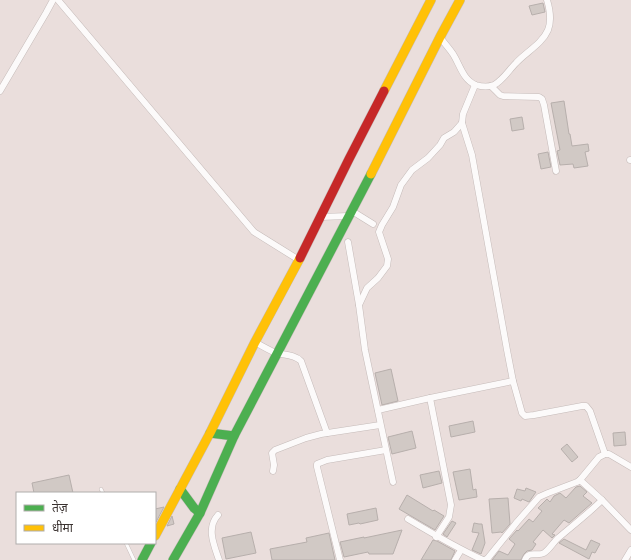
<svg xmlns="http://www.w3.org/2000/svg" width="631" height="560" font-family="'Zilla Slab','Noto Sans Devanagari',serif">
  <style>
    .building { fill: #d1c9c5; stroke: #b7afac }
    .lines { fill: none; stroke-linecap: round; stroke-linejoin: round }
    .lane-casing { stroke: #c5bbb9; stroke-width: 4 }
    .street-casing { stroke: #c5bbb9; stroke-width: 7 }
    .fast-casing { stroke: #c5bbb9; stroke-width: 10 }
    .slow-casing { stroke: #c5bbb9; stroke-width: 10 }
    .jam-casing { stroke: #c5bbb9; stroke-width: 10 }
    .lane { stroke: #fcfafa; stroke-width: 3 }
    .street { stroke: #fcfafa; stroke-width: 6 }
    .fast { stroke: #4caf50; stroke-width: 9 }
    .slow { stroke: #ffc107; stroke-width: 9 }
    .jam { stroke: #c62828; stroke-width: 9 }
  </style>
  <rect width="100%" height="100%" fill="#eadedc"/>
  <g class="building">
    <path d="M543 3 545 12 532 15 529 6Z"/>
    <path d="M564 101 569 134H570L572 146 588 144 589 151 585 152 588 166 574 168 573 164 560 165 557 151 560 150 551 103Z"/>
    <path d="M522 117 524 129 512 131 510 119Z"/>
    <path d="M548 152 551 167 541 169 538 154Z"/>
    <path d="M391 369 398 401 382 405 375 373Z"/>
    <path d="M473 421 475 432 451 437 449 426Z"/>
    <path d="M412 431 416 448 392 454 388 437Z"/>
    <path d="M625 432 626 445 614 446 613 433Z"/>
    <path d="M567 444 578 457 572 462 561 449Z"/>
    <path d="M470 469 473 490 476 489 477 497 459 500 453 472Z"/>
    <path d="M439 471 442 483 423 488 420 475Z"/>
    <path d="M69 475 73 493H34L32 483Z"/>
    <path d="M580 486 587 492 583 496 592 503 569 523 564 520 552 534 555 535 552 538 543 530 533 542 536 544 532 550 527 551 524 554 521 560H492L499 551 508 555 515 544 509 539 517 530 518 531 529 519 533 522 542 511 538 508 547 499 550 502 554 496 560 493 566 498 576 487Z"/>
    <path d="M526 488 536 492 529 502 522 499 521 501 514 498 517 489 525 491Z"/>
    <path d="M407 495 433 511 434 510 444 516 435 530 399 509Z"/>
    <path d="M508 498 510 524 502 533 501 532 492 533 489 499Z"/>
    <path d="M164 507 156 522 155 509Z"/>
    <path d="M376 508 378 520 360 524 359 523 349 525 347 514Z"/>
    <path d="M172 516 174 524 167 526Z"/>
    <path d="M452 521 456 523 447 537 443 534Z"/>
    <path d="M474 523 479 524H482L485 543 481 554 472 550 479 533 472 532Z"/>
    <path d="M402 530 393 554H369L368 552 344 557 340 542 364 537V538Z"/>
    <path d="M251 532 256 553 226 559 222 538Z"/>
    <path d="M329 533 335 560H272L270 549 307 542 306 538Z"/>
    <path d="M564 539 586 550 591 540 600 544 595 553 592 552 589 559 559 543Z"/>
    <path d="M433 540 437 541 455 551 451 560H421Z"/>
  </g>
  <g class="lines">
    <defs>
      <g id="lane">
        <path d="M101 489 103 493"/>
        <path d="M126 543 134 560"/>
      </g>
      <g id="street">
        <path d="M58 0 254 232 299 260"/>
        <path d="M440 37C444 43 449 48 453 54 460 65 463 80 476 85 482 87 490 87 494 85 503 80 509 70 516 63 526 52 542 44 548 30 552 20 550 10 547 0"/>
        <path d="M475 85 463 114 462 123 472 155 507 350 513 381 522 413 525 416 534 415 582 406H586L590 411 605 454"/>
        <path d="M491 86 500 95 503 96 539 97 542 99 544 105 556 171"/>
        <path d="M0 91 46 13 53 0"/>
        <path d="M630 160H631"/>
        <path d="M352 211 373 224"/>
        <path d="M320 217 349 216"/>
        <path d="M348 242 359 305 365 350 393 482"/>
        <path d="M359 305 367 288 378 278 387 266 388 259 379 232 382 225 393 207 401 185 412 170 428 158 440 145 444 138 454 132 462 123"/>
        <path d="M255 342C262 346 269 350 276 353 284 355 294 354 301 361L327 433"/>
        <path d="M430 398 451 505 449 517 436 537"/>
        <path d="M378 410 430 398 513 381"/>
        <path d="M273 471 274 465 272 453 275 450 306 438 321 434 380 425"/>
        <path d="M580 480 602 500 631 530"/>
        <path d="M218 515C206 528 214 545 219 560"/>
        <path d="M408 519C433 534 457 548 483 560"/>
        <path d="M340 560 317 467V464L327 460 386 450"/>
        <path d="M455 560 461 550"/>
        <path d="M485 560 488 558 517 522 539 497 548 493 577 482 580 480 599 457 605 454H609L631 467"/>
        <path d="M525 560C529 550 537 557 544 553 549 550 553 543 557 539 572 526 588 514 602 500"/>
        <path d="M625 560 631 550"/>
      </g>
      <g id="fast">
        <path d="M210 433 234 436 371 174"/>
        <path d="M180 489 194 508 200 513"/>
        <path d="M142 560 151 543"/>
        <path d="M173 560 200 513 234 436"/>
      </g>
      <g id="slow">
        <path d="M384 91 431 0"/>
        <path d="M371 174 440 37 460 0"/>
        <path d="M155 536 210 433 255 342 300 258"/>
      </g>
      <path id="jam" d="M300 258 349 159 384 91"/>
    </defs>
    <use href="#lane" class="lane-casing"/>
    <use href="#street" class="street-casing"/>
    <use href="#fast" class="fast-casing"/>
    <use href="#slow" class="slow-casing"/>
    <use href="#jam" class="jam-casing"/>
    <use href="#lane" class="lane"/>
    <use href="#street" class="street"/>
    <use href="#fast" class="fast"/>
    <use href="#slow" class="slow"/>
    <use href="#jam" class="jam"/>
  </g>
  <rect x="16" y="492" width="140" height="52" fill="#ffffff" stroke="#b0adac"/>
  <rect x="24" y="505" width="20" height="6" fill="#4caf50" stroke="#b0adac"/>
  <text x="52" y="512" font-size="12" fill="#3a3230">तेज़</text>
  <rect x="24" y="525" width="20" height="6" fill="#ffc107" stroke="#b0adac"/>
  <text x="52" y="532" font-size="12" fill="#3a3230">धीमा</text>
</svg>
